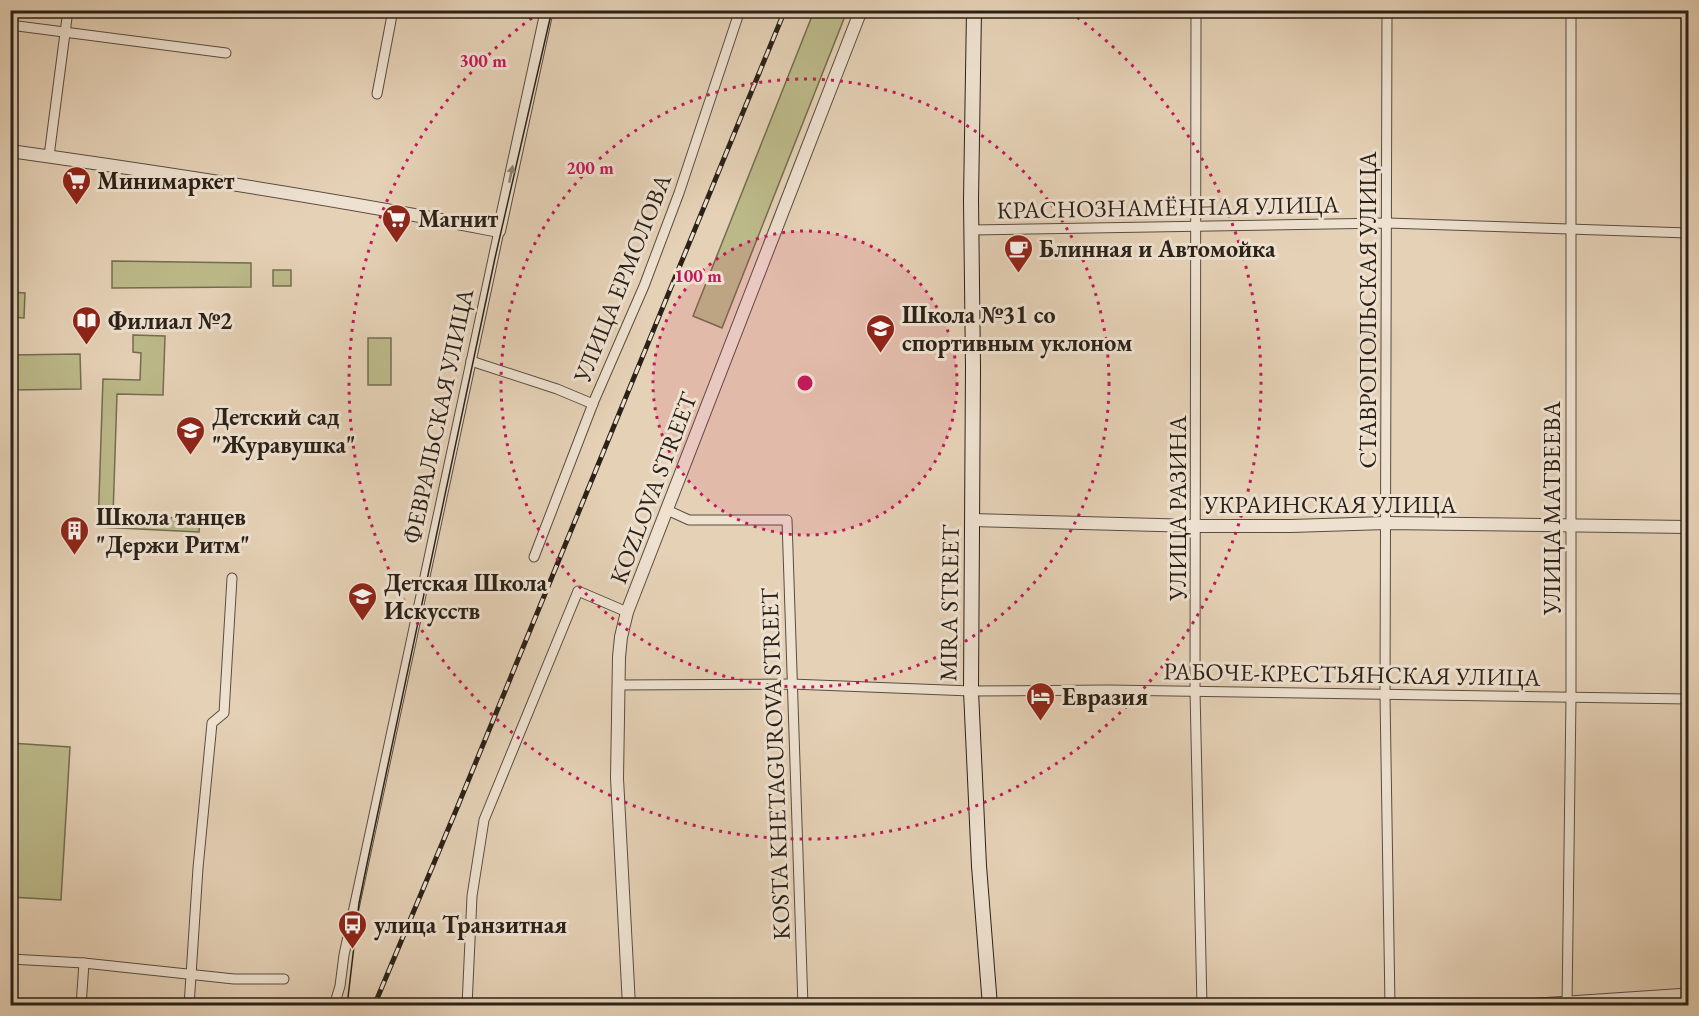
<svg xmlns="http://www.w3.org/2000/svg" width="1699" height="1016" font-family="'EB Garamond',serif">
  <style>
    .green { fill: #bcb989; stroke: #736d50; stroke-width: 1.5 }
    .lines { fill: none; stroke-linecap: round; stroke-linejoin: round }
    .minor-casing { stroke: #594d40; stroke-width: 11 }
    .tertiary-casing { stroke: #594d40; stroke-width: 14 }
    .secondary-casing { stroke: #2a2118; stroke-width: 16 }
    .minor { stroke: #eee1d0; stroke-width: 9 }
    .tertiary { stroke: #eee1d0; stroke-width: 12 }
    .secondary { stroke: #eee1d0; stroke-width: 14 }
    .tram { stroke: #2a2118; stroke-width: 1.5 }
    .rail-casing { stroke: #2a2118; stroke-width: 5 }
    .rail { stroke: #eee1d0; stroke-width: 3; stroke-dasharray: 9; stroke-linecap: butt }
    .oneway { fill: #8c8174 }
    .ring { fill: none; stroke: #c2185b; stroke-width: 3; stroke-dasharray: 3 6 }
    .labels { text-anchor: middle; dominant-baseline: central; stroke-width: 6; stroke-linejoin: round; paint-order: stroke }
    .poi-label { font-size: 24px; font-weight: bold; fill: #2a2118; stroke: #eee1d0; text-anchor: start }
    .street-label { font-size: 24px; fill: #2a2118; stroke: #eee1d0 }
    .centre { fill: #c2185b; stroke: #eee1d0; stroke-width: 3 }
    .ring-label { font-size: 18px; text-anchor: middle; font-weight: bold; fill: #c2185b; stroke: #eee1d0; stroke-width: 6; stroke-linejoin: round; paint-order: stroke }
  </style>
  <rect width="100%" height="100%" fill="#e5d1b6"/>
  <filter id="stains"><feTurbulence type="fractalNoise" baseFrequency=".00333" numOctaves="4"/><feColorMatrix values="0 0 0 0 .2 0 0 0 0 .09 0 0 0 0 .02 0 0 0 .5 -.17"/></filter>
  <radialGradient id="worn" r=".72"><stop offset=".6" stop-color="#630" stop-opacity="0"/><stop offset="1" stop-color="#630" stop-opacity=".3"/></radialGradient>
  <g class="green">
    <path d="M814 11H847L722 328 693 316Z"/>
    <path d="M112 261 251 263V287L112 288Z"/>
    <rect x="273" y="270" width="18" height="16"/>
    <path d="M11 292 25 293 24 318 11 317Z"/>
    <path d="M133 335 165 336 163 395 117 394 113 515 200 519 199 532 98 527 103 379 140 380 141 353 133 352Z"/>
    <rect x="368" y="338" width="23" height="47"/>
    <path d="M80 354 81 389 11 390V355Z"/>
    <rect x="11" y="454" width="5" height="27"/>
    <path d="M10 743 70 747 61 900 11 897Z"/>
  </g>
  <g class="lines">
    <defs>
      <g id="minor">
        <path d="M1196 10 1195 691 1202 1006"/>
        <path d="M1387 10 1385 696 1390 1006"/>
        <path d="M10 25 226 53"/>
        <path d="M377 94 393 10"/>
        <path d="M49 156 68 10"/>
        <path d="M972 230 1387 223 1688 233"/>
        <path d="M471 361 557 389 593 404"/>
        <path d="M667 510 689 520H787L803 1006"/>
        <path d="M534 557 594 401 644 286 679 193 740 10"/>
        <path d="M619 685 791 684 971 691 1108 690 1688 699"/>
        <path d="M10 959 84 963 234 979H284"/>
        <path d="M81 1006 84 963"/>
        <path d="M189 1006 198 868 212 723 224 713 232 578"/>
        <path d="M334 1006 340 986 344 955 499 231"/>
        <path d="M467 1006 472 896 484 820 578 591 627 612"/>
        <path d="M1493 1006 1688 993"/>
        <path d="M1567 1006 1571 697V10"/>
      </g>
      <g id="tertiary">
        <path d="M10 151C174 174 337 199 499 231L547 10"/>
        <path d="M972 520 1196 526H1291L1386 523 1688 527"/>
        <path d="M629 1006 617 778 619 657 621 637 627 612 861 10"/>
      </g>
      <path id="secondary" d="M974 10 971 200 973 367 971 691 979 866 990 1006"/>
    </defs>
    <use href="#minor" class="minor-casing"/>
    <use href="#tertiary" class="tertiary-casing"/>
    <use href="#secondary" class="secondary-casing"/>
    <use href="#minor" class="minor"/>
    <use href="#tertiary" class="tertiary"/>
    <use href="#secondary" class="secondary"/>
    <path class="tram" d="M347 1006 359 903 367 864 495 258 552 10"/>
    <defs>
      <path id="rail" d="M374 1006 457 808 785 10"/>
    </defs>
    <use href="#rail" class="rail-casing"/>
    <use href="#rail" class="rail"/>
  </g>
  <defs><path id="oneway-solid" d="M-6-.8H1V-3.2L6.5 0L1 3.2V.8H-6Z" transform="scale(1.5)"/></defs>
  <use class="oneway" href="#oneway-solid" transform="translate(511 174) rotate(-78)"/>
  <circle cx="805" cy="383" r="152" fill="#c2185b" fill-opacity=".12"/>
  <g class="ring">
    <circle cx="805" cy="383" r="152"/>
    <circle cx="805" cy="383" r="304"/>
    <path d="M1070 12A456 456 0 1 1 540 12"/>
  </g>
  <defs>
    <symbol id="supermarket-pin" viewBox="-11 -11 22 30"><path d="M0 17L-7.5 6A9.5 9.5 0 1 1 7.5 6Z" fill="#8f2418" stroke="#eee1d0"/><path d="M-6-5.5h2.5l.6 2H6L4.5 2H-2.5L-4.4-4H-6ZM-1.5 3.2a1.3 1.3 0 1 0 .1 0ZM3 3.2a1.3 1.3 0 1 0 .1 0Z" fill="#fff"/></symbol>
    <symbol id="cafe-pin" viewBox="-11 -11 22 30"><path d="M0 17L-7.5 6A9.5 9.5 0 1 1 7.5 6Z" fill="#8f2418" stroke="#eee1d0"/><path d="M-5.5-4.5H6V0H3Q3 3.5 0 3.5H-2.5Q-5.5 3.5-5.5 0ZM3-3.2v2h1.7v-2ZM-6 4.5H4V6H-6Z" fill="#fff"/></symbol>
    <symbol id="library-pin" viewBox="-11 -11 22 30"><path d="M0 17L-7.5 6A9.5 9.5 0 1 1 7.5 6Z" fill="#8f2418" stroke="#eee1d0"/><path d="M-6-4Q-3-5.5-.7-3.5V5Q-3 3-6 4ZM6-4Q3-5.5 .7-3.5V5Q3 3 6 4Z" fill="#fff"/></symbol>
    <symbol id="school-pin" viewBox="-11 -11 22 30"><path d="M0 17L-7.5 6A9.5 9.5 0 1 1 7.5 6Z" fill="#8f2418" stroke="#eee1d0"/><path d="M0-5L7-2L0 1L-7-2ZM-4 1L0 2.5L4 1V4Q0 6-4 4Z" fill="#fff"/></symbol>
    <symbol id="building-pin" viewBox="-11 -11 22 30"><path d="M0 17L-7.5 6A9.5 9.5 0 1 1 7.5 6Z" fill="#8f2418" stroke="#eee1d0"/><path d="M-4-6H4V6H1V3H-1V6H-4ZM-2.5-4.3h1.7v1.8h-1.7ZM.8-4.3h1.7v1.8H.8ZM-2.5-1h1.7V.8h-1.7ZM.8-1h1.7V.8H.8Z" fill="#fff"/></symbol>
    <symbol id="hotel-pin" viewBox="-11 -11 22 30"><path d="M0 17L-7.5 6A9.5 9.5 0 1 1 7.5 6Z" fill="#8f2418" stroke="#eee1d0"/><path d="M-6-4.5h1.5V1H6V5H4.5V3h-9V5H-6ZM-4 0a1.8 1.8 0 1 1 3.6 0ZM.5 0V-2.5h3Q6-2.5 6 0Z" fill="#fff"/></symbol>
    <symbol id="bus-pin" viewBox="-11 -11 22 30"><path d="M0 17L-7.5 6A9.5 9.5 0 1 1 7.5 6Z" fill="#8f2418" stroke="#eee1d0"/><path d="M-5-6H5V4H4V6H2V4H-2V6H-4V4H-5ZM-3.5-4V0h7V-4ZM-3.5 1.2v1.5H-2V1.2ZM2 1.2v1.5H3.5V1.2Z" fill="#fff"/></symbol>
  </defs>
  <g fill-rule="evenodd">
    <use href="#supermarket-pin" x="60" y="164" width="33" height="45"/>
    <use href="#supermarket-pin" x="380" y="202" width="33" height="45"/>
    <use href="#cafe-pin" x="1002" y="232" width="33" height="45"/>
    <use href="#library-pin" x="70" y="304" width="33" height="45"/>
    <use href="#school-pin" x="864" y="312" width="33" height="45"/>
    <use href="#school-pin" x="174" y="414" width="33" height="45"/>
    <use href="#building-pin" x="58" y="514" width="33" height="45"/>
    <use href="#school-pin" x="346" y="580" width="33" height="45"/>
    <use href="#hotel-pin" x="1024" y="680" width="33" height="45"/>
    <use href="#bus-pin" x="336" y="908" width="33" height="45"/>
  </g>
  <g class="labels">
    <g class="poi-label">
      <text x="97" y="180">Минимаркет</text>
      <text x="418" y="218">Магнит</text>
      <text x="1039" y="248">Блинная и Автомойка</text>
      <text x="902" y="314">Школа №31 со<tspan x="902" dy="28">спортивным уклоном</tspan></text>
      <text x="108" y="320">Филиал №2</text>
      <text x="212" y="416">Детский сад<tspan x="212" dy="28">"Журавушка"</tspan></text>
      <text x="96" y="516">Школа танцев<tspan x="96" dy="28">"Держи Ритм"</tspan></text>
      <text x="384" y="582">Детская Школа<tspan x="384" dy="28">Искусств</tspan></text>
      <text x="1062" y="696">Евразия</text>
      <text x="374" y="924">улица Транзитная</text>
    </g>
    <g class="street-label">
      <text transform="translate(1168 207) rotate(-1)">КРАСНОЗНАМЁННАЯ УЛИЦА</text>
      <text transform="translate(622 278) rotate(-68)">УЛИЦА ЕРМОЛОВА</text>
      <text transform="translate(1367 310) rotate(-90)">СТАВРОПОЛЬСКАЯ УЛИЦА</text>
      <text transform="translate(438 416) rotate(-78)">ФЕВРАЛЬСКАЯ УЛИЦА</text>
      <text transform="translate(653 488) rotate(-69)">KOZLOVA STREET</text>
      <text x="1330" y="504">УКРАИНСКАЯ УЛИЦА</text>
      <text transform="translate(1177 508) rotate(-90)">УЛИЦА РАЗИНА</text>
      <text transform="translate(1551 508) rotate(-90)">УЛИЦА МАТВЕЕВА</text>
      <text transform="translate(949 603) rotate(-89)">MIRA STREET</text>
      <text transform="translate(1352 674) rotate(1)">РАБОЧЕ-КРЕСТЬЯНСКАЯ УЛИЦА</text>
      <text transform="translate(775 764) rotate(-92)">KOSTA KHETAGUROVA STREET</text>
    </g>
  </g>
  <circle cx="805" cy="383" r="9" class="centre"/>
  <g class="ring-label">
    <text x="483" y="67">300 m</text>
    <text x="590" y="174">200 m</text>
    <text x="698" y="282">100 m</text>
  </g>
  <rect width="1699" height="1016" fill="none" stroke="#e5d1b6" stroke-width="36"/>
  <rect x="12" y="12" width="1675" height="992" fill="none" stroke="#2a2118" stroke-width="3"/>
  <rect x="18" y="18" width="1663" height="980" fill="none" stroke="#2a2118" stroke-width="1.5"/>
  <rect width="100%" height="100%" filter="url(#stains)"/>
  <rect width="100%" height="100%" fill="url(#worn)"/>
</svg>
